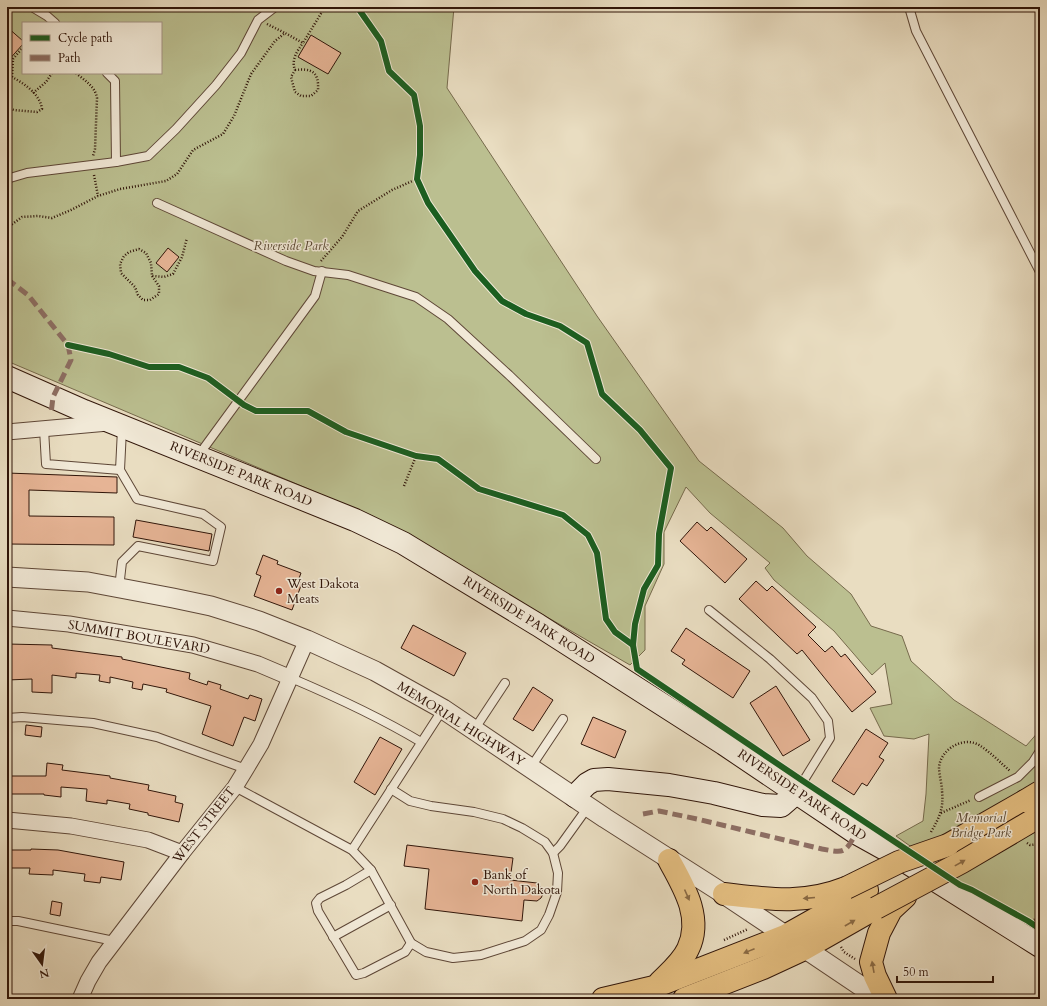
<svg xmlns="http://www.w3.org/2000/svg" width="1047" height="1006" font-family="Cardo,serif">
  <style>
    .green { fill: #bbbf90; stroke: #766a4c; fill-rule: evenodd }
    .building { fill: #e6b495; stroke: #301509 }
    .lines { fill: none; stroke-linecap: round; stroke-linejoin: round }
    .service-casing { stroke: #5e4737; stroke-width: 10 }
    .minor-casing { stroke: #5e4737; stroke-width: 17 }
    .tertiary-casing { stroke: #5e4737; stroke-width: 21 }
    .secondary-casing { stroke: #301509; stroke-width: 24 }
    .primary-casing { stroke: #301509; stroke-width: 24 }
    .path { stroke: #301509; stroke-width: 2.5; stroke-dasharray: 1 2; stroke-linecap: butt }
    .service { stroke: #f1e9d7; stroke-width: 8 }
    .minor { stroke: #f1e9d7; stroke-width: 15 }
    .tertiary { stroke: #f1e9d7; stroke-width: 19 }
    .secondary { stroke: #f1e9d7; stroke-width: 22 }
    .primary { stroke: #e4be80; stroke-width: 22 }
    .primary-bridge-casing { stroke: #301509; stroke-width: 24; stroke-linecap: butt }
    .primary-bridge { stroke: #e4be80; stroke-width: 22 }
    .quiet { stroke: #8d6e63; stroke-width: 5; stroke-dasharray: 10 5; stroke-linecap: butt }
    .cycleway-casing { stroke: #f1e9d7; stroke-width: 8 }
    .cycleway { stroke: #1b5e20; stroke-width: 6 }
    .oneway { fill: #8a6a44 }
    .poi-dot { fill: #8f2418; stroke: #f1e9d7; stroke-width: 1.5 }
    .labels { text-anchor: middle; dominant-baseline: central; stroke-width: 3; stroke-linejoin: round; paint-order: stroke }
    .park-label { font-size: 13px; font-style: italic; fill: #5a4832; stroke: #f1e9d7 }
    .street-label { font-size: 13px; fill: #301509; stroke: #f1e9d7 }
    .poi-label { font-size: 13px; fill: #301509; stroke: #f1e9d7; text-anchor: start }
  </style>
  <rect width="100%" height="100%" fill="#e9ddc1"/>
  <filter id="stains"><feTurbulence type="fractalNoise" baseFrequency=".005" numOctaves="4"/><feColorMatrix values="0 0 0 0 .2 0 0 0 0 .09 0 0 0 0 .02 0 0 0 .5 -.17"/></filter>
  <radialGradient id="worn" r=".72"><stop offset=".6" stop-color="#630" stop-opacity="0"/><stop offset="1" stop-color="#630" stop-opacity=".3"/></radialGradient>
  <path class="green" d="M7 7H454L447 88 597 316 699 461 783 528 807 556 851 594 871 626 902 636 911 661 954 700 1026 746 1040 730V933L972 890 896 836 923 821 926 794 929 734 914 739 884 736 870 708 892 704 885 663 872 675 834 631 774 580 765 568 770 563 710 513 686 487 664 532V564L645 606V650L630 665 372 516 7 361ZM23 23H161V73H23Z"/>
  <g class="building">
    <path d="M7 27 23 41V44L7 62Z"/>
    <path d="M311 35 341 53 328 74 298 57Z"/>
    <path d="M168 248 179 257 167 272 156 263Z"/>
    <path d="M7 473 117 477V493L29 490V516L114 517V545L7 544Z"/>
    <path d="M136 520 212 534 209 551 133 537Z"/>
    <path d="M697 522 707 531 711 527 747 559 725 583 680 541Z"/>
    <path d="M263 555 278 561 277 564 301 573 298 581 302 583 292 610 254 596 261 576 256 574Z"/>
    <path d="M756 581 767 591 772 586 816 627 808 635 825 652 832 646 841 657 845 654 876 692 852 712 802 650 797 654 739 599Z"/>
    <path d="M413 625 466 653 454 676 401 648Z"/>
    <path d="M686 628 750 671 733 698 682 664 685 660 671 651Z"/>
    <path d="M7 644 52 645V648L122 657V659L190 673 189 679 207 685 208 681 221 685 220 689 248 699 250 695 262 699 255 721 244 717 233 746 202 734 211 706 166 692 167 689 143 684 142 690 132 688 133 682 110 677V683L99 681 100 675 76 673V678L52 675V693L32 692V679L7 680Z"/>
    <path d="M776 686 810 740 783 756 750 703Z"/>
    <path d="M533 687 553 700 533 731 513 719Z"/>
    <path d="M593 717 626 731 615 758 581 744Z"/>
    <path d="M26 725 42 727 41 737 25 735Z"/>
    <path d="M866 729 888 743 879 757 884 760 867 786 862 783 854 795 832 781Z"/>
    <path d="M380 737 402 749 375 795 354 782Z"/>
    <path d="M47 763 63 765 62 770 110 776V778L149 785 148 790 176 796 175 802 183 804 179 822 148 815V813L129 809 130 804 107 800V804L86 801 87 789 61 787V797L44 795V794H8V776H46Z"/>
    <path d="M407 845 513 858 510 880 537 883 542 888 543 894 541 898 537 901 524 900 522 921 425 909 429 869 404 866Z"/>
    <path d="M31 849 58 850 124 862 121 880 101 877 100 883 84 881 85 874 53 870V875L29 874 30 868H7V850H31Z"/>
    <path d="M52 901 62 903 60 916 50 914Z"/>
  </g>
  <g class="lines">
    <defs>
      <g id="service">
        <path d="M32 7 47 16 55 23"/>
        <path d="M909 7 916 31 1040 272"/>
        <path d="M107 73 115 81 116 162"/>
        <path d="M7 180 10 178 27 173 116 162 148 156 176 129 216 85 241 53 258 20 275 7"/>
        <path d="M157 203 286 261 314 271 348 275 416 297 448 319 509 375 596 459"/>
        <path d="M44 429 46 464 120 470 122 429"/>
        <path d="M198 456 315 296 322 271"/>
        <path d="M119 588 122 562 138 546 213 561 221 527 203 514 137 499 120 470"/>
        <path d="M709 610 770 659 812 698 828 721 830 738 796 793"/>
        <path d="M291 678C336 697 379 717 421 742"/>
        <path d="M7 718 22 717 93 723 157 737 246 769"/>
        <path d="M474 730 505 683"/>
        <path d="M531 767 563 719"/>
        <path d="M235 787 352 850 371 870 411 943 426 952 453 958 481 955 525 941 541 930 549 915 557 892 558 873 553 853 545 842 522 828 503 819 474 812 431 806 410 801 391 789"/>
        <path d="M979 797 1018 777 1033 762 1040 751"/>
        <path d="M352 850 443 709"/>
        <path d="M553 853 560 846 588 807"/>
        <path d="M371 870 346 885 320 898 316 903 318 911 356 975 364 973 405 952 411 943"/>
        <path d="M7 921H18L114 941"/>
        <path d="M333 937 391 905"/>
      </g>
      <g id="minor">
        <path d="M7 432 108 423"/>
        <path d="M7 618 69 624 193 645 258 664 291 678"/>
        <path d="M7 820 71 826 148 840 182 853"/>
        <path d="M80 999 88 981 99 962 182 853 235 787 246 769 261 744 307 640"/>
      </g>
      <path id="tertiary" d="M7 577 88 582 173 598 211 606 259 621 307 640 375 671 443 709 605 818 724 894 880 999"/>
      <g id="secondary">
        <path d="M7 377 84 411 355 520 403 543 538 625 724 744 856 833 892 853 1040 946"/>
        <path d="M575 796 587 784 594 780 608 779 669 785 714 793 763 805 781 806 796 793"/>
      </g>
      <g id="primary">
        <path d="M948 845 1025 801"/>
        <path d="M724 894C768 899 803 905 846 888"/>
        <path d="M660 982C670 972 682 962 688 949 703 918 684 887 669 860"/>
        <path d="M603 999 654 987 785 936 867 890"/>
        <path d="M684 999 763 968 804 949 876 908"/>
        <path d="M886 999 875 976 871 962 879 933 891 910 905 897"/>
      </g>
    </defs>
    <use href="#service" class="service-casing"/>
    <use href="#minor" class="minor-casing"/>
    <use href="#tertiary" class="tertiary-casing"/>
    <use href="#secondary" class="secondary-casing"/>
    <use href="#primary" class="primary-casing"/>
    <g class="path">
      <path d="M267 24 285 33"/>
      <path d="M295 70C312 68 319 72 318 90L311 96H301L295 92 291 77 295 70C291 60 297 51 303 43"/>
      <path d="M76 73C85 81 95 86 97 98L95 149 93 156"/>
      <path d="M12 77 13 59 23 47"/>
      <path d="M7 80 12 77"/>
      <path d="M33 93 46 82 52 73"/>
      <path d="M7 108 14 110 37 112 42 109C40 94 25 84 12 77"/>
      <path d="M94 175 98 196"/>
      <path d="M7 228 22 217 38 216 52 218 71 210 98 196 120 189 166 181 177 174 193 150 223 134 234 116 251 74 275 41 285 33 303 43 325 7"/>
      <path d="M321 261 342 237 358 211 392 190 417 179"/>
      <path d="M152 276 159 286V294L150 300H143L138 295 135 287 121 273 120 264 124 256 129 252 139 249 146 253 151 263 152 276 164 277 173 274 182 257 187 238"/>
      <path d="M404 486 416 456"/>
      <path d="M941 813 971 800"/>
      <path d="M931 832C939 818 944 809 942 791 942 784 939 775 939 767 941 749 963 736 979 745 989 751 1001 763 1010 771"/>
      <path d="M1027 843 1030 845 1040 844"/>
      <path d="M1031 921 1040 918"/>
      <path d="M724 940 748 929"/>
      <path d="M841 947 844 952 855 959"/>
    </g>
    <use href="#service" class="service"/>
    <use href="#minor" class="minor"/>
    <use href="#tertiary" class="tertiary"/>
    <use href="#secondary" class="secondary"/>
    <use href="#primary" class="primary"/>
    <defs>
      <g id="primary-bridge">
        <path d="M1025 801 1040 792"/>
        <path d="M846 888 899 862 948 845"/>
        <path d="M876 908 962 862 1040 816"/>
      </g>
    </defs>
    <use href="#primary-bridge" class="primary-bridge-casing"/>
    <use href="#primary-bridge" class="primary-bridge"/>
    <g class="quiet">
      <path d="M7 279 28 295 68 345 71 360 53 397 51 414"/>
      <path d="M643 814 659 811 697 819 822 849C844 853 845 854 856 833"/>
    </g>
    <defs>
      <g id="cycleway">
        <path d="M362 7 360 11 381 41 389 71 414 95 420 126V155L417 179 428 203 475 271 502 301 526 314 560 326 587 343 602 394 640 430 671 468 659 534 658 565 644 589 635 624 633 645 637 669 803 781 960 885 972 890 1028 921 1040 929"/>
        <path d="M68 345 109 354 149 367H179L208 378 244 405 256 411H308L346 432 416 456 438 459 479 489 563 515 588 535 597 553 606 619 615 632 633 645"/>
      </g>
    </defs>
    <use href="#cycleway" class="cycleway-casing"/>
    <use href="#cycleway" class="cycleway"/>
  </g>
  <defs><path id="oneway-solid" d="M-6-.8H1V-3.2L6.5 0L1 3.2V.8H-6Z"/></defs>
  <g class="oneway">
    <use href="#oneway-solid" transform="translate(960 863) rotate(-29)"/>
    <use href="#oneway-solid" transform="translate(687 895) rotate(66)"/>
    <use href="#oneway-solid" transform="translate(809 898) rotate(175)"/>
    <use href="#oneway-solid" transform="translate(850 923) rotate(-30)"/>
    <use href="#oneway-solid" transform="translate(749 951) rotate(158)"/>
    <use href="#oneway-solid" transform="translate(873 967) rotate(-100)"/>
  </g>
  <g class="poi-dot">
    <circle cx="279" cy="591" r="4"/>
    <circle cx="475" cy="882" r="4"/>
  </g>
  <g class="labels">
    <g class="park-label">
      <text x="291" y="246">Riverside Park</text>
      <text x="981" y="818">Memorial<tspan x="981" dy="15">Bridge Park</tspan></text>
    </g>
    <g class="street-label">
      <text transform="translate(241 474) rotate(22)">RIVERSIDE PARK ROAD</text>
      <text transform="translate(529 620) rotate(32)">RIVERSIDE PARK ROAD</text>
      <text transform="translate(139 637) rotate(10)">SUMMIT BOULEVARD</text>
      <text transform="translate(461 724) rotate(32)">MEMORIAL HIGHWAY</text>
      <text transform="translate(802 795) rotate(34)">RIVERSIDE PARK ROAD</text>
      <text transform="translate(204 825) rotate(-52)">WEST STREET</text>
    </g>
    <g class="poi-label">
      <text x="287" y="584">West Dakota<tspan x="287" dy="15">Meats</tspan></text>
      <text x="483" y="875">Bank of<tspan x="483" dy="15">North Dakota</tspan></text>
    </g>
  </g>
  <rect width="1047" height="1006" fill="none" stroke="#e9ddc1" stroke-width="24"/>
  <rect x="8" y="8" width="1031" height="990" fill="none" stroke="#301509" stroke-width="2"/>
  <rect x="12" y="12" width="1023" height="982" fill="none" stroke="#301509"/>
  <rect x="22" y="22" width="140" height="52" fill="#f1e9d7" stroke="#a49485"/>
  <rect x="30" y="35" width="20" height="6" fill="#1b5e20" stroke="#a49485"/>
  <text x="58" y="42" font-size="12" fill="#301509">Cycle path</text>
  <rect x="30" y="55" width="20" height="6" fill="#8d6e63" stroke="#a49485"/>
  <text x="58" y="62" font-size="12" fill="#301509">Path</text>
  <g transform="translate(42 964) rotate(166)" stroke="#f1e9d7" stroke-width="3" paint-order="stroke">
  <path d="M0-3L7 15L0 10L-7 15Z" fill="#301509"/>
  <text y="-6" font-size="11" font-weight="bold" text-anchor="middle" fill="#301509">N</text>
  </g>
  <path d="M897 976v6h96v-6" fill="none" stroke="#301509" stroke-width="2"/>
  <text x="903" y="976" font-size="12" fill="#301509" stroke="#f1e9d7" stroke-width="3" paint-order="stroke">50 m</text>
  <rect width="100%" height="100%" filter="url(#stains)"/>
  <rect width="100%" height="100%" fill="url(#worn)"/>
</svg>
